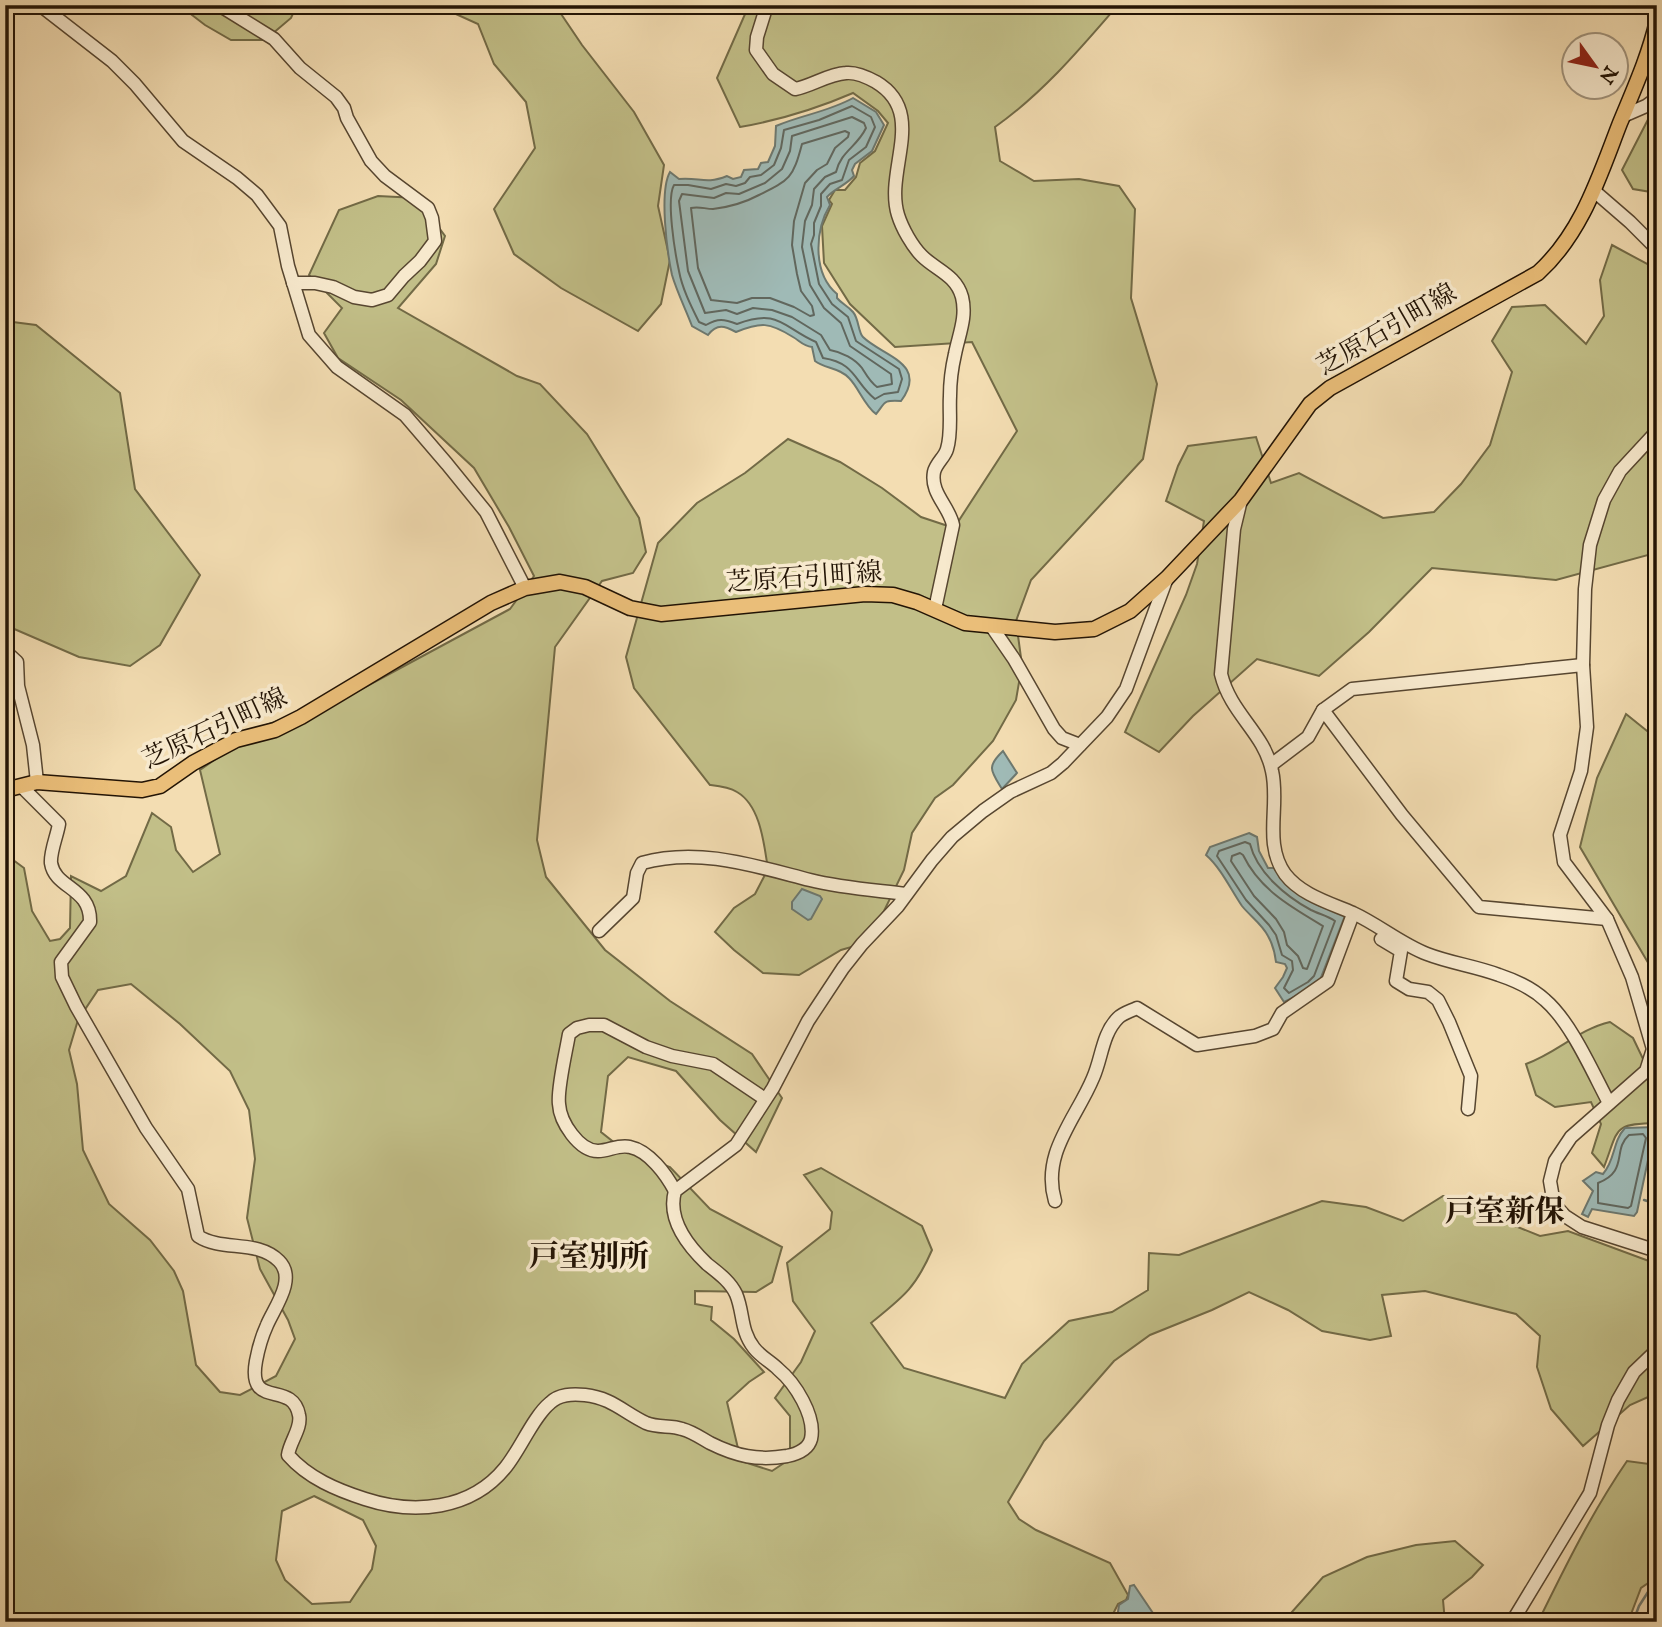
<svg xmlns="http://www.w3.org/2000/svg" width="1662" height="1627" font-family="'IM FELL English','Noto Serif JP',serif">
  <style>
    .green { fill: #c2bf88; stroke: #726a46; stroke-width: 2; fill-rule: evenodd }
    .water { fill: #9fbab6; stroke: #6d786f; stroke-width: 2 }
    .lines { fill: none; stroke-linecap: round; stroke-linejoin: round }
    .shore { stroke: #61675e; stroke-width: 2 }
    .stream { stroke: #6d786f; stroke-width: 2.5 }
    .minor-casing { stroke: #574630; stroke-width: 15 }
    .major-casing { stroke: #231405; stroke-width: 17 }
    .minor { stroke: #f7e9cd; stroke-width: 12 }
    .major { stroke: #eabe79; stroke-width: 14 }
    .labels { text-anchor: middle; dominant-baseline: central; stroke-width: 7; stroke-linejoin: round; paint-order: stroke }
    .street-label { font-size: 26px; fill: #231405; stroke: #f7e9cd }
    .quarter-label { font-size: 30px; font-weight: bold; fill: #231405; stroke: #f7e9cd }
  </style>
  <rect width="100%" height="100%" fill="#f3ddb2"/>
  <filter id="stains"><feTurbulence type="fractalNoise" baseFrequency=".00286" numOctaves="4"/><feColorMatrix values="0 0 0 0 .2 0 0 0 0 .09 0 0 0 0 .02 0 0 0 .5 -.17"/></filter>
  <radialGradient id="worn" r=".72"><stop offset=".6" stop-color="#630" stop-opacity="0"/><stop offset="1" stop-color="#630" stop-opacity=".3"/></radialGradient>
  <g class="green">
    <path d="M179 5H297L291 18 265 40H231L205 25Z"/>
    <path d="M436 5H555L582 45 634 112 664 165 658 206 670 260 661 304 638 331 561 288 514 254 494 209 535 148 526 102 494 64 478 24Z"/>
    <path d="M749 5H1118C1080 49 1043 93 995 127L1000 161 1034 181 1079 179 1119 186 1135 209 1131 298 1157 384 1143 459 1031 580 1016 621 1022 665 1016 700 993 741 953 785 935 798 912 833 904 870 884 911 862 944 841 950 799 975 763 973 734 950 715 932 734 908 755 894 768 869C764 845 761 806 737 792 729 787 719 786 710 785L634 688 626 657 658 543 697 503 745 473 788 439 840 462 882 488 921 517 954 528 1017 431 972 342 895 347 850 304 824 263 822 226 832 204 829 200 835 190H845L856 177 860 163 875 151 888 123 878 111 853 93C816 109 780 120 740 127L717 78Z"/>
    <path d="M1657 102V193L1633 189 1622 170Z"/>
    <path d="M378 196 417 198 445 236 436 264 398 308 517 376 540 384 587 434 639 518 646 552 633 573 602 581 555 647 537 840 546 877 605 950 670 1001 752 1054 782 1098 756 1152 720 1120 676 1071 628 1057 608 1076 601 1132 625 1151 670 1167 710 1209 782 1247 772 1282 756 1292 695 1291V1304L712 1307 711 1320 734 1339 764 1372 749 1382 727 1402 741 1461 772 1471 790 1459V1416L775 1398 801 1362 815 1331 793 1301 787 1263 830 1229 832 1212 804 1175 821 1168 922 1226 932 1250C915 1289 903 1297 871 1323L904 1368 1005 1398 1022 1364 1069 1321 1112 1312 1148 1290 1149 1253 1179 1255 1322 1201 1366 1207 1403 1221 1443 1196H1454L1493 1217 1540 1236 1568 1231 1657 1264V1393L1630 1405 1583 1446 1551 1409 1537 1367 1540 1336 1516 1314 1425 1291 1382 1295 1391 1336 1370 1340 1322 1331 1288 1310 1249 1292 1212 1310 1150 1335 1114 1361 1044 1441 1008 1502 1019 1519 1036 1530 1110 1563 1128 1595 1126 1600 1118 1604 1109 1622H5V854L24 868 32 911 50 941 60 939 70 928 71 876 101 891 126 876 152 813 171 827 176 850 193 872 220 854 200 770 261 727 354 693 510 609 534 576 509 527 474 468 401 400 338 358 324 333 342 308 309 275 339 210ZM131 984 180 1024 230 1071 249 1110 255 1159 247 1218 260 1269 288 1320 295 1339 276 1376 240 1395 220 1392 196 1365 183 1291 174 1271 150 1240 109 1204 83 1150 77 1084 69 1050 78 1020 98 990ZM314 1496 363 1520 376 1546 372 1569 350 1602 312 1604 285 1580 276 1560 282 1511Z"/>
    <path d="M1612 245 1649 265 1657 262V555L1655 553 1556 580 1432 568 1369 632 1319 676 1257 659 1193 716 1159 752 1125 732 1186 595 1197 564 1204 521 1166 501 1178 466 1188 446 1256 437 1271 483 1299 473 1383 518 1434 512 1461 484 1490 445 1512 372 1492 341 1512 307 1545 305 1586 344 1604 316 1600 280Z"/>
    <path d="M5 321 36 325 120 393 135 489 200 575 160 645 130 666 79 657 5 625Z"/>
    <path d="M1626 714 1657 739V953L1650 966 1580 847 1597 778Z"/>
    <path d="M1610 1022 1633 1038 1657 1088V1123C1612 1124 1619 1128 1604 1167L1592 1153 1601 1124 1591 1102 1555 1107 1536 1095 1526 1064C1557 1053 1579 1029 1610 1022Z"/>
    <path d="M1657 1459V1577L1641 1588 1628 1622H1538C1565 1567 1592 1512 1627 1461L1649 1464Z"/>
    <path d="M1455 1541 1483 1565 1472 1577 1443 1600 1445 1622H1283L1323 1577 1367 1557 1416 1545Z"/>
  </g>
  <g class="water">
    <path d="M853 98 876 112 884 125 872 151 855 164 852 170 854 176C845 186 835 188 827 197L830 205C815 230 812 273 837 294V298C842 304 848 306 853 312 859 319 858 332 863 337 882 356 929 363 901 401 882 400 886 402 876 414 864 405 859 388 849 378 839 367 825 369 815 361L812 347C803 346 800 341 793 337 769 322 761 322 736 332 725 326 717 323 708 335L692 326C686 310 677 292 672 275 667 252 659 191 670 172L679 179C700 177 705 185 727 176L733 179 741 177 744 170 758 169 761 163 768 162 775 146 776 126C801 115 828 112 853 98Z"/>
    <path d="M1003 751 1017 773 1002 789C991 771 986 767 1003 751Z"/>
    <path d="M1249 833 1257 837 1259 851 1268 868H1275C1289 894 1318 909 1346 913L1320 980 1303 993 1284 1002 1275 988 1283 977 1287 968 1285 964 1276 962C1275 954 1272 943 1268 936 1262 924 1250 916 1242 906 1231 890 1221 868 1206 855L1210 847Z"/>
    <path d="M802 889 820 896 822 899 811 919 808 920 792 909V902Z"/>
    <path d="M1655 1127 1637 1212 1634 1216 1592 1209 1588 1217 1582 1214 1593 1191 1583 1181 1596 1172 1603 1174C1616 1159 1612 1142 1625 1128Z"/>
    <path d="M1134 1585 1159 1622H1112L1117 1618 1119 1605 1128 1599 1130 1586Z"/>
  </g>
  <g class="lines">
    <g class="shore">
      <path d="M852 106 871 117 875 127 866 147 849 160 842 180 830 184 821 194V206L814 223V235L811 244 819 284 832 304 848 317 856 341 899 369 902 379 898 392 884 394 875 399C854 382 856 363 823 358L816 342C782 327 779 308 737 324 724 319 718 318 706 325L699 322C691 306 682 288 679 271 675 253 666 199 674 185H688L711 189 726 184 736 186 745 183 750 177 761 175 774 165 781 148 784 130 819 120Z"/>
      <path d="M852 117 864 123 866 128C857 147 841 151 836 172L825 177 814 189 812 205 805 221 802 247 810 285 824 308 841 323 850 346 891 374 892 384 877 387C870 382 867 376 862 368 855 359 842 352 830 350L821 335 792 317 772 310 753 308 737 314 726 310 705 313 688 271 679 201 682 194 714 198 726 193 739 194 765 183 782 169 790 151 792 136Z"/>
      <path d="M845 131 849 133 848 137 835 148 827 164 817 170 805 183 794 221 792 245 797 274 801 291 812 306 814 315 810 316 794 307 770 298H752L737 303 711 300 698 268 691 208C699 206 705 209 713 209 730 207 744 203 759 195 790 180 793 178 802 144Z"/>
      <path d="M1245 842 1250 844C1257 872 1285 896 1311 910 1319 914 1328 916 1335 921L1314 976 1308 982 1289 993 1284 988 1293 970 1292 961 1282 955 1276 935 1269 925 1246 900 1217 856 1219 851Z"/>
      <path d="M1240 853 1243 855C1260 890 1291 907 1323 926L1307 969 1303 968 1298 956 1287 945 1284 932 1276 919 1254 896 1231 861 1232 856Z"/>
      <path d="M1643 1134 1646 1138 1631 1206 1628 1208 1598 1203V1183C1629 1171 1612 1150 1629 1135Z"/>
    </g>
    <g class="stream">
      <path d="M1644 1200 1657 1204"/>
      <path d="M1633 1622 1639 1606 1657 1578"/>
    </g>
    <defs>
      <g id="minor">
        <path d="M40 5 112 61 135 84 183 141 237 178 257 195 280 226 288 266 309 335 337 367 405 415 447 464 486 512 525 588"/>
        <path d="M219 5 274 39 300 68 336 97 344 108 347 118 371 161 385 176 428 208 432 218 435 241 420 261 404 276 388 295 372 300 354 297 333 287 315 283H293"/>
        <path d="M767 5 757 37 756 50 773 74 795 89C812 86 828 74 846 73 856 72 867 77 876 82 928 113 884 170 898 215 902 228 912 246 922 256 936 270 956 275 962 297 967 317 959 334 955 354 952 367 950 382 950 396 949 413 952 433 947 449 945 457 936 463 934 472 930 493 949 506 953 525L935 609"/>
        <path d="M1623 116 1646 106 1657 98"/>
        <path d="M1593 190 1630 222 1657 249"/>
        <path d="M1657 431 1620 471 1604 500 1590 545 1585 589 1583 665 1587 727 1581 771 1560 835 1564 862 1607 919 1632 977 1653 1049 1646 1071 1571 1137 1555 1161 1550 1181 1554 1204 1565 1216 1582 1227 1657 1251"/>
        <path d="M1241 500 1234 529 1221 674C1231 715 1264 732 1272 771 1280 805 1263 843 1285 874 1301 895 1330 903 1353 913 1379 925 1401 944 1427 954 1450 963 1475 966 1499 975 1514 980 1533 989 1545 1000 1571 1022 1593 1073 1609 1103"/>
        <path d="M992 627 1014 659 1054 729 1062 738 1080 745"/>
        <path d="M5 651 17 662 18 686 33 745 37 782"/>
        <path d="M1323 710 1402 815 1479 907 1607 919"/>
        <path d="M1271 765 1308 737 1323 710 1352 689 1583 665"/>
        <path d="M21 786 59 824C57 836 50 852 51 863 55 889 91 887 90 922L61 962 62 977 76 1006 146 1128 188 1189 198 1236C222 1252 257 1239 279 1261 297 1279 274 1308 267 1325 262 1336 258 1350 256 1361 247 1411 292 1379 299 1415 302 1428 290 1441 288 1455 308 1478 337 1490 365 1499 414 1515 471 1510 505 1468 520 1450 533 1417 550 1403 559 1394 572 1394 585 1395 612 1398 623 1412 646 1423 658 1428 671 1425 682 1429 693 1432 701 1438 710 1443 736 1456 758 1461 787 1456 797 1454 808 1450 811 1439 816 1416 795 1383 778 1369 771 1362 761 1357 754 1348 740 1330 744 1313 736 1294 730 1281 717 1272 707 1264 687 1245 667 1219 675 1191L736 1145 773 1088 808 1021 843 968 862 944 898 906 932 860 952 837 983 811 1010 792 1051 773 1063 763 1107 717 1126 689 1167 578"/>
        <path d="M599 931 633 898 637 873 642 863C699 847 755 866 810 880 842 888 874 890 906 894"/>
        <path d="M1381 939 1401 951 1396 981 1409 989 1428 992 1438 1000 1449 1022 1471 1076 1468 1109"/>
        <path d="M675 1191C666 1174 649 1151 630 1147 619 1144 609 1151 598 1151 579 1151 560 1122 559 1104 557 1089 566 1052 569 1034L577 1028 589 1025H604L646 1047 672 1056 713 1064 765 1099"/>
        <path d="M1055 1201C1041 1153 1076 1119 1093 1078 1102 1058 1102 1034 1118 1018 1123 1013 1131 1011 1137 1008L1197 1045 1255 1036 1273 1029 1282 1013 1328 981 1353 914"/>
        <path d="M1512 1622 1590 1493 1608 1425 1618 1400 1634 1372 1657 1350"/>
      </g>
      <path id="major" d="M5 790 37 782 142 790 160 786 193 763 236 740 275 730 301 717 491 603 525 588 560 582 585 587 630 608 661 614 865 594 893 595 917 602 965 623 1055 632 1094 629 1130 611 1167 578 1241 500 1310 404 1330 388 1538 273C1582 233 1599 177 1620 123 1634 89 1649 56 1657 21"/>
    </defs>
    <use href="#minor" class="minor-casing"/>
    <use href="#major" class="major-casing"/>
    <use href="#minor" class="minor"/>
    <use href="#major" class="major"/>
  </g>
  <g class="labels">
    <g class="street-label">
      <text transform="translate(1387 330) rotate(-30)">芝原石引町線</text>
      <text transform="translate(804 578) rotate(-4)">芝原石引町線</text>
      <text transform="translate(215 729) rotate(-25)">芝原石引町線</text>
    </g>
    <g class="quarter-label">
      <text x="1505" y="1213">戸室新保</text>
      <text x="589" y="1258">戸室別所</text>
    </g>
  </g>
  <rect width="1662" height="1627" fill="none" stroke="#f3ddb2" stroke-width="28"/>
  <rect x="7" y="7" width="1648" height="1613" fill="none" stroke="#231405" stroke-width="3.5"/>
  <rect x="14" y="14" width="1634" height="1599" fill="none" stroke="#231405" stroke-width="2"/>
  <g transform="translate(1595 66) rotate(123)"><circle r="33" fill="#f7e9cd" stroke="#a2947d" stroke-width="2"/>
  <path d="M0-5L12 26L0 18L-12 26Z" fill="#8f2418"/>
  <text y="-10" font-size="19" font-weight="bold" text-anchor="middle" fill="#231405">N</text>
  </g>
  <rect width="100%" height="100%" filter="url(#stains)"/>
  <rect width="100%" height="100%" fill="url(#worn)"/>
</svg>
